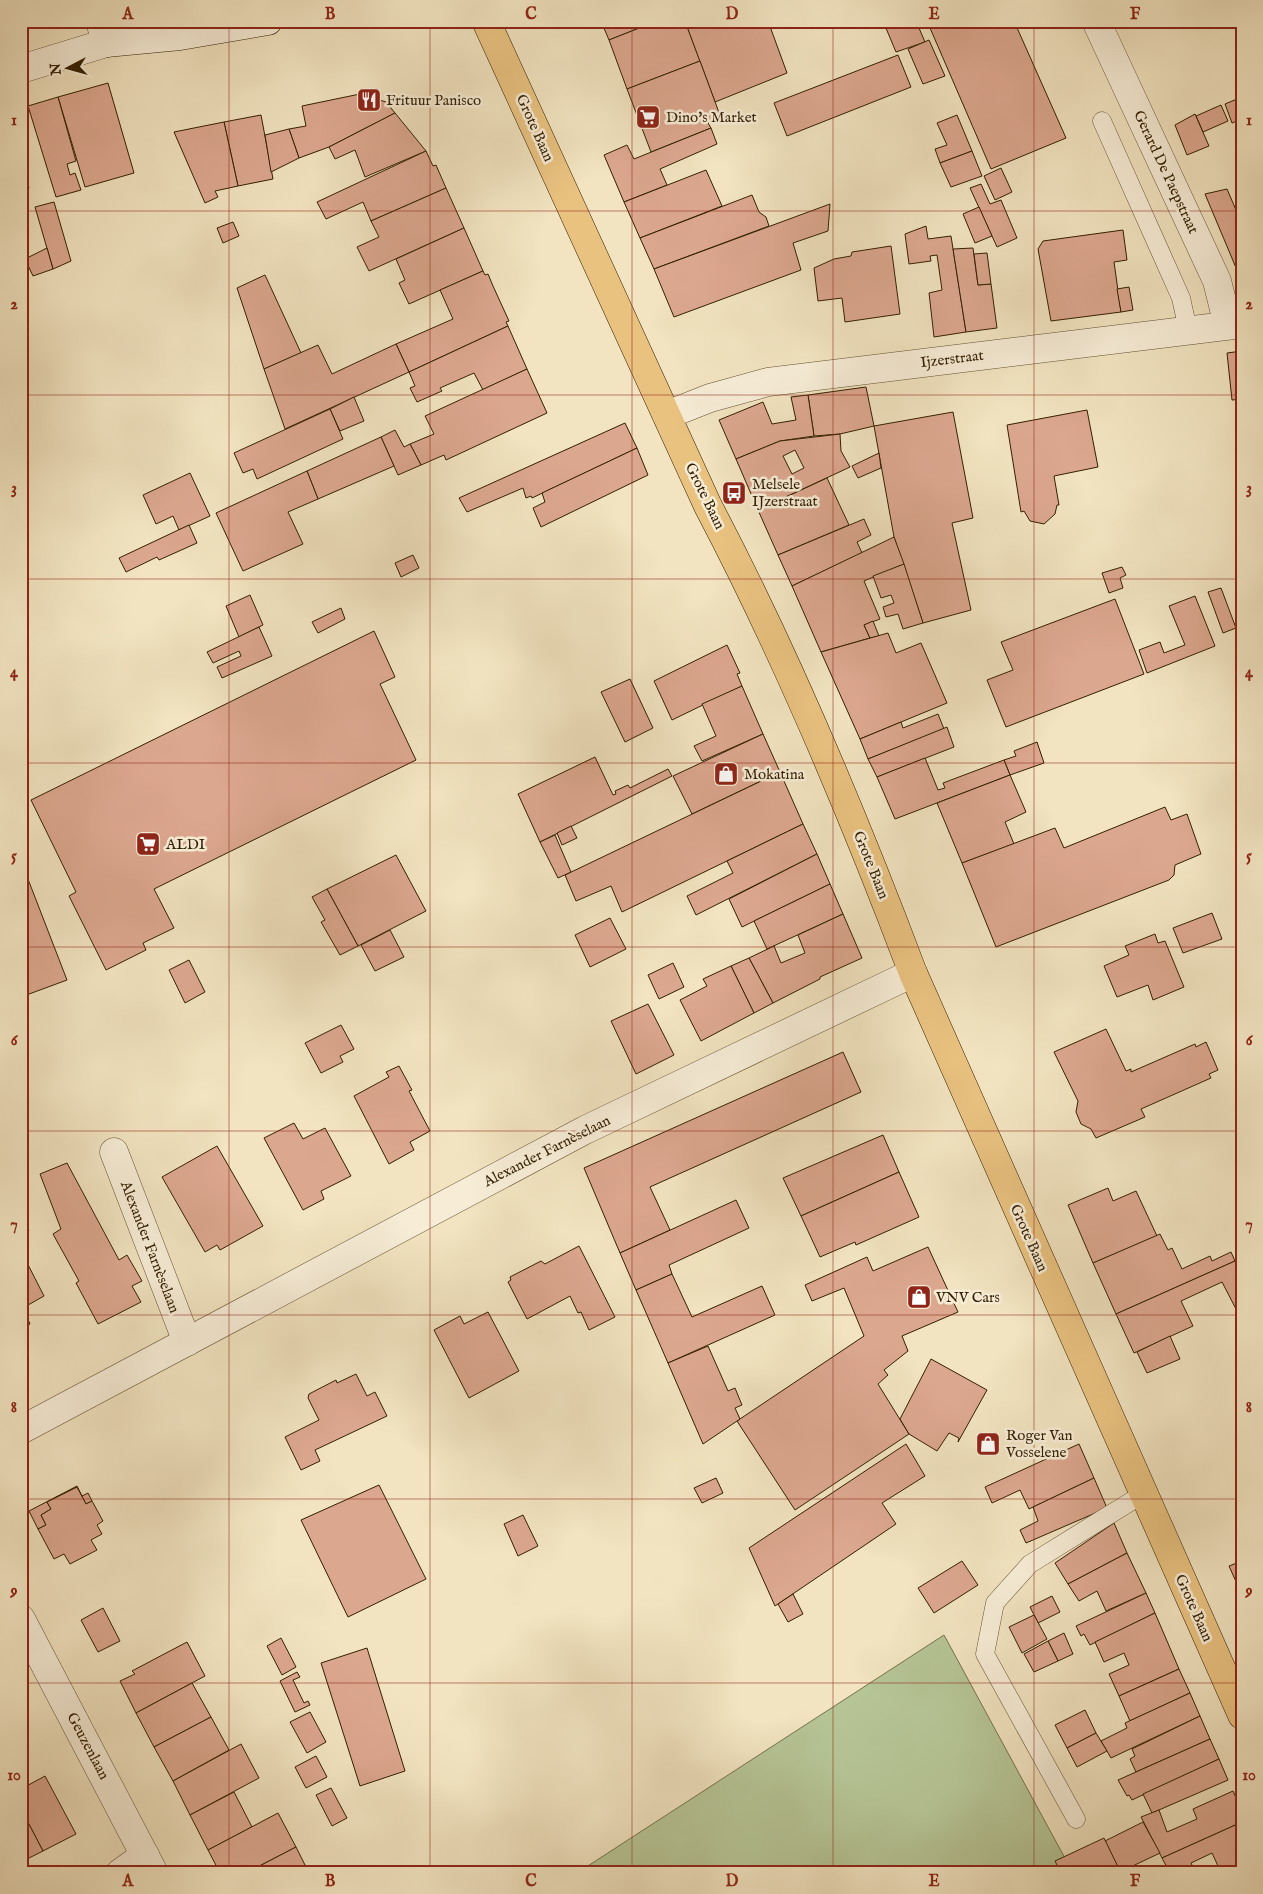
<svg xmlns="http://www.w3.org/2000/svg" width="1263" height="1894" font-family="'IM FELL English',serif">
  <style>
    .green { fill: #b6c596; stroke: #74724b }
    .building { fill: #dca78f; stroke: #331f00; fill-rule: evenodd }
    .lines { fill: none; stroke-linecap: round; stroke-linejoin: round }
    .lane-casing { stroke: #635030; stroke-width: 19 }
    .street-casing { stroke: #635030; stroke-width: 29 }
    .secondary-casing { stroke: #331f00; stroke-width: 29 }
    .primary-casing { stroke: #331f00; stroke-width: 29 }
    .lane { stroke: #f7edd7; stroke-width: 18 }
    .street { stroke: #f7edd7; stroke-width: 28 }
    .secondary { stroke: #f7edd7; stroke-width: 28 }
    .primary { stroke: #e9c280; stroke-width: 28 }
    .grid { fill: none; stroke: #8f2418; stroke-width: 1; stroke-opacity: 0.55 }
    .labels { text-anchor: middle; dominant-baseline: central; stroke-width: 5; stroke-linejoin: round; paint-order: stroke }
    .poi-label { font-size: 15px; fill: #331f00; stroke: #f7edd7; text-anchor: start }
    .street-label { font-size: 15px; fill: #331f00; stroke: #f7edd7 }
    .neatline { fill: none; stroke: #8f2418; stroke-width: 2 }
    .grid-label { font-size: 16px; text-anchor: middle; font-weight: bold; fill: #8f2418 }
  </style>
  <rect width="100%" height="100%" fill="#f2e4c1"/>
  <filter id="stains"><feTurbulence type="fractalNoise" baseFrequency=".004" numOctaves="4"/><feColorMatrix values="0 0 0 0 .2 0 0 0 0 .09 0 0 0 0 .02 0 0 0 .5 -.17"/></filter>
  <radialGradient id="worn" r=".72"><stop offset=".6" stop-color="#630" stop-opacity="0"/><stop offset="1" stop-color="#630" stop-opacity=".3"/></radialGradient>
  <path class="green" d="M944 1635 1073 1873H577Z"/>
  <g class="building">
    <path d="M601 21H657L609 40Z"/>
    <path d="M657 21H685L700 61 627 89 609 40Z"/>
    <path d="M685 21H768L787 73 715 102Z"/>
    <path d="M883 21H916L925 42 896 52Z"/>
    <path d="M927 21H1014L1066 138 991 169Z"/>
    <path d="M929 40 945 76 923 84 908 49Z"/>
    <path d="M898 55 911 87 787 136 774 103Z"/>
    <path d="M700 61 721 118 708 123 711 128 651 152 627 89Z"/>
    <path d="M108 83 134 173 85 187 58 97Z"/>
    <path d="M360 94 386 102 395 113 329 147 299 158 289 129 306 126 302 106Z"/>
    <path d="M58 97 76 161 67 164 70 175 75 173 81 190 56 197 28 106Z"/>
    <path d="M1242 97V119L1232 123 1225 104Z"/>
    <path d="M1221 105 1228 121 1203 132 1196 116Z"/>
    <path d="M395 113 426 151 365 177 355 150 335 159 329 147Z"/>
    <path d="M1195 114 1209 146 1187 155 1175 125Z"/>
    <path d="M261 115 273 179 238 186 224 122Z"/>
    <path d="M957 115 972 151 940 163 935 149 947 145 937 123Z"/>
    <path d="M224 122 238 186 215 191 218 197 205 203 174 132Z"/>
    <path d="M711 128 717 144 660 169 667 185 624 202 604 155 627 145 634 159Z"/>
    <path d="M289 129 299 158 271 172 265 135Z"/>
    <path d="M426 151 433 166 436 165 446 188 371 221 363 202 326 219 317 202Z"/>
    <path d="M972 151 982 176 951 187 940 163Z"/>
    <path d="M21 160 29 188 21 191Z"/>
    <path d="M1001 168 1012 192 995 200 984 176Z"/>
    <path d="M706 170 722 206 640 238 624 202Z"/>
    <path d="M981 184 990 204 1001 200 1017 238 997 247 970 188Z"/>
    <path d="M446 188 464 228 369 271 357 247 379 237 371 221Z"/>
    <path d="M1227 189 1242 224V282L1205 194Z"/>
    <path d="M752 195 759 212 766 217 769 226 654 269 640 238Z"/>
    <path d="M54 202 71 261 53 269 35 207Z"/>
    <path d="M830 204 828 231 793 243 801 270 674 317 654 269Z"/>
    <path d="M979 207 992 236 975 243 963 214Z"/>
    <path d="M233 222 239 236 223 243 217 228Z"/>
    <path d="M926 226 928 239 951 236 966 332 934 337 929 293 942 290 937 255 930 256 931 261 909 264 905 234Z"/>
    <path d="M464 228 483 271 409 304 399 283 405 280 396 259Z"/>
    <path d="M1123 230 1127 260 1114 262 1121 312 1051 321 1038 249 1043 241Z"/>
    <path d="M891 246 900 314 845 322 842 298 818 301 814 268 834 259 851 256 852 252Z"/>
    <path d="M47 248 53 269 33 276 25 259Z"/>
    <path d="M973 248 978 285 991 284 997 328 966 332 953 249Z"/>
    <path d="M987 253 991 284 978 285 974 254Z"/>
    <path d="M483 271 485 275 488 274 493 286 509 321 506 322 508 326 409 372 396 344 453 319 440 290Z"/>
    <path d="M265 275 301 353 264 369 237 288Z"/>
    <path d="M1129 287 1133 310 1121 312 1117 289Z"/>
    <path d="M508 326 527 369 483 390 474 373 440 388 442 391 417 402 410 388 415 386 409 372Z"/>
    <path d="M396 344 409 372 285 429 264 369 318 345 332 374Z"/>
    <path d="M1242 351V399L1232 400 1227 353Z"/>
    <path d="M527 369 547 413 446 460 444 455 421 465 410 444 434 434 425 416Z"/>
    <path d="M866 387 874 426 840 434 814 436 808 395Z"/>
    <path d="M808 395 814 436 780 441 736 459 719 420 763 402 772 424 796 420 791 397Z"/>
    <path d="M354 397 364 421 340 431 330 409Z"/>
    <path d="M330 409 343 439 257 479 253 469 243 473 234 453Z"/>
    <path d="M1087 410 1098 467 1054 476 1059 505H1057L1055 514 1044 524 1030 521 1024 511 1021 512 1007 425Z"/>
    <path d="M953 412 973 518 952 523 971 610 923 623 894 537 874 426Z"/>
    <path d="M625 423 637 448 532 498 531 496 526 498 523 488 467 512 459 498Z"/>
    <path d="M395 430 404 447 410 444 421 465 398 475 381 437Z"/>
    <path d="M840 434 841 451 850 467 758 510 736 459 780 441ZM795 450 804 468 792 474 783 456Z"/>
    <path d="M381 437 394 466 318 499 307 471Z"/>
    <path d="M637 448 648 475 541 527 533 508 545 502 542 493Z"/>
    <path d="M879 453 881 468 858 478 852 466Z"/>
    <path d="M307 471 318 499 288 512 303 544 243 571 216 513Z"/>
    <path d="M190 473 210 516 179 530 173 516 156 524 143 495Z"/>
    <path d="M827 478 849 525 778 555 758 510Z"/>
    <path d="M864 519 871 535 857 542 862 553 792 586 778 555Z"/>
    <path d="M189 525 197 543 159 560 157 557 126 572 119 558Z"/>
    <path d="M894 537 904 564 864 581 880 619 864 625 870 638 821 652 792 586Z"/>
    <path d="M413 555 419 568 401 577 395 563Z"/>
    <path d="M904 564 923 623 903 629 898 614 886 617 883 607 894 603 891 595 881 598 873 576Z"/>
    <path d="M1122 567 1126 575 1120 578 1123 588 1109 593 1102 573Z"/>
    <path d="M1221 588 1236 628 1223 633 1208 592Z"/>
    <path d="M250 595 263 625 239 637 226 606Z"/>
    <path d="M1195 596 1215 646 1147 673 1139 650 1160 642 1164 653 1185 645 1169 606Z"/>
    <path d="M1115 599 1144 674 1006 727 987 680 1013 670 1001 642Z"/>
    <path d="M341 608 345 619 318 633 312 622Z"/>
    <path d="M873 621 879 636 870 638 864 625Z"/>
    <path d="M259 627 272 656 222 678 217 667 241 656 239 651 213 663 207 652Z"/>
    <path d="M374 631 395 677 380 684 416 760 154 889 174 928 143 943 146 950 106 970 69 896 76 892 31 800Z"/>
    <path d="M888 633 896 653 921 643 947 703 860 739 821 652Z"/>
    <path d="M727 645 740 673 737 674 742 686 672 720 654 681Z"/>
    <path d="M630 679 653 728 625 742 601 692Z"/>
    <path d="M742 686 763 734 702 761 694 746 716 736 702 704Z"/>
    <path d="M938 714 944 729 868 759 860 739 901 722 903 728Z"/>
    <path d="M947 727 954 747 877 777 868 759Z"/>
    <path d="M763 734 780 772 692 814 673 776Z"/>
    <path d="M1037 742 1044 763 1010 775 1004 760 1016 756 1014 751Z"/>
    <path d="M595 757 613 795 616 794 615 791 628 785 630 788 668 769 672 776 540 842 518 794Z"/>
    <path d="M925 758 938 790 945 788 943 783 1004 760 1010 775 895 819 877 777Z"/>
    <path d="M780 772 803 824 622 912 611 886 576 901 565 875Z"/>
    <path d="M1010 775 1026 812 1005 822 1014 844 962 863 937 803Z"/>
    <path d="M1165 807 1171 820 1187 814 1201 854 1175 865 1174 875 1169 880 996 947 962 863 1055 828 1064 848Z"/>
    <path d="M803 824 817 854 696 915 687 896 733 873 727 861Z"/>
    <path d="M571 826 577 838 562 845 557 833Z"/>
    <path d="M555 835 571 872 558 878 540 842Z"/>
    <path d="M817 854 830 884 742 927 729 899Z"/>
    <path d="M396 855 426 911 358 946 327 889Z"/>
    <path d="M21 861 67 980 21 997Z"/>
    <path d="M830 884 843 914 767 949 754 921Z"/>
    <path d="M327 889 358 946 340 955 321 922 325 920 312 897Z"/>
    <path d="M1212 913 1222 939 1183 953 1173 928Z"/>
    <path d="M843 914 862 958 820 977V979L773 1003 749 958 774 946 781 963 805 953 798 935Z"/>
    <path d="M610 918 626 949 590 967 575 935Z"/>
    <path d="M390 930 404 957 375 971 361 945Z"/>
    <path d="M1155 934 1158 943 1165 941 1184 987 1153 1000 1148 985 1117 997 1104 966 1129 955 1125 946Z"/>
    <path d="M749 958 773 1003 754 1013 731 966Z"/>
    <path d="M189 960 205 992 185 1003 169 970Z"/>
    <path d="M673 963 684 987 659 999 648 975Z"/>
    <path d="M731 966 754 1013 701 1041 680 1000 707 986 703 979Z"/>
    <path d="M648 1004 674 1055 636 1074 611 1021Z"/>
    <path d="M341 1025 354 1049 340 1056 343 1062 321 1073 305 1043Z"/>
    <path d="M1106 1029 1126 1071 1131 1069V1072L1195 1044 1196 1047 1206 1042 1218 1070 1209 1074 1211 1078 1141 1109 1145 1117 1096 1138 1091 1129 1081 1124 1076 1112 1078 1101 1054 1052Z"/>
    <path d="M843 1052 861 1092 650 1187 670 1230 620 1253 584 1168Z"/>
    <path d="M399 1066 412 1090 409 1091 430 1131 410 1142 414 1150 389 1164 354 1096 389 1077 386 1072Z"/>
    <path d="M294 1123 303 1139 325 1128 351 1176 321 1191 324 1199 303 1210 264 1138Z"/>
    <path d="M883 1135 899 1172 801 1216 783 1178Z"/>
    <path d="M217 1146 263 1226 220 1250 217 1245 205 1252 162 1177Z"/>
    <path d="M67 1163 119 1260 127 1255 142 1281 132 1286 141 1302 98 1324 76 1283 79 1281 53 1234 61 1229 40 1174Z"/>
    <path d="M899 1172 919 1217 856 1245 855 1242 820 1257 801 1216Z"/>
    <path d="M1108 1188 1113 1201 1136 1191 1157 1236 1093 1263 1068 1205Z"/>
    <path d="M736 1200 749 1228 669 1265 672 1274 636 1290 620 1253Z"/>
    <path d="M21 1216 29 1231 21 1235Z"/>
    <path d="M1160 1234 1168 1250 1172 1248 1182 1269 1210 1256 1212 1261 1231 1252 1235 1261 1116 1314 1093 1263Z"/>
    <path d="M579 1246 615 1317 589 1330 581 1312 578 1313 570 1296 527 1319 508 1282 511 1280 510 1277 541 1261 545 1264Z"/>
    <path d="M928 1247 958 1312 902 1336 908 1351 884 1370 888 1375 878 1384 909 1434 795 1510 737 1421 864 1336 844 1288 812 1301 805 1285 867 1257 873 1271Z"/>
    <path d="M21 1251 44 1296 21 1309Z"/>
    <path d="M1235 1261 1242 1278V1306L1236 1309 1222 1282 1181 1301 1193 1326 1134 1353 1116 1314Z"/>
    <path d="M672 1274 692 1317 762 1286 775 1315 668 1363 636 1290Z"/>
    <path d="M23 1308 30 1324 21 1329V1309Z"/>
    <path d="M488 1312 519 1371 469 1398 434 1330 460 1316 464 1324Z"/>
    <path d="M1170 1336 1180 1359 1147 1373 1137 1352Z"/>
    <path d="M708 1346 728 1391 735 1388 742 1405 735 1408 740 1419 703 1444 668 1363Z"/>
    <path d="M931 1359 987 1390 958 1442 959 1438 949 1433 937 1451 909 1434 900 1419Z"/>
    <path d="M356 1374 367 1396 375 1392 387 1416 315 1450 320 1461 301 1470 285 1437 319 1420 308 1398 309 1394 336 1380 337 1383Z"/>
    <path d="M906 1444 925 1476 882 1503 896 1524 775 1606 749 1548Z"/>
    <path d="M1079 1444 1094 1478 1029 1509 1020 1490 992 1503 985 1487Z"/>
    <path d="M716 1478 723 1493 702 1503 694 1488Z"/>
    <path d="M1094 1478 1107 1508 1026 1543 1020 1530 1038 1521 1033 1507Z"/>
    <path d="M379 1485 426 1579 348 1617 301 1520Z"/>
    <path d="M77 1486 82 1496 88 1493 92 1501 86 1504 77 1487 47 1502 51 1509 41 1515 46 1525 38 1529 29 1511Z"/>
    <path d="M77 1487 86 1504 92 1501 103 1521 97 1525 102 1534 91 1540 97 1550 70 1564 64 1554 54 1559 38 1529 46 1525 41 1515 51 1509 47 1502Z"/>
    <path d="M523 1515 538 1546 518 1556 504 1524Z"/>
    <path d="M1114 1523 1127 1553 1068 1584 1055 1563Z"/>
    <path d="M1127 1553 1146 1593 1106 1611 1097 1591 1079 1601 1068 1584Z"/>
    <path d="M962 1561 978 1585 934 1613 918 1588Z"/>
    <path d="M1242 1561V1595L1229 1566Z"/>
    <path d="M1146 1593 1155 1613 1090 1645 1084 1634 1081 1636 1076 1626Z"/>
    <path d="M793 1594 803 1614 788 1622 778 1604Z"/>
    <path d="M1052 1596 1060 1612 1038 1623 1030 1607Z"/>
    <path d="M103 1608 120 1641 98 1652 81 1620Z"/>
    <path d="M1155 1613 1179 1669 1119 1696 1109 1674 1129 1665 1124 1653 1104 1662 1095 1642Z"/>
    <path d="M1034 1615 1047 1639 1022 1653 1009 1627Z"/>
    <path d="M1064 1633 1073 1654 1058 1661 1048 1641Z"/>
    <path d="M281 1638 296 1667 282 1675 267 1646Z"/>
    <path d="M1048 1641 1058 1661 1034 1672 1024 1654Z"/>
    <path d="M187 1642 205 1676 136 1713 120 1681 135 1674 132 1671Z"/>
    <path d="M367 1648 405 1771 360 1786 321 1663Z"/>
    <path d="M1179 1669 1190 1693 1130 1721 1119 1696Z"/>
    <path d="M297 1672 300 1677 293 1680 304 1703 308 1701 310 1705 295 1712 280 1681Z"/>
    <path d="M192 1683 211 1717 154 1747 136 1713Z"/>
    <path d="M1190 1693 1200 1716 1111 1758 1101 1741 1127 1728 1125 1723Z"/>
    <path d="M1085 1710 1096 1733 1067 1748 1055 1725Z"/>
    <path d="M310 1712 326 1742 307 1753 290 1722Z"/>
    <path d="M1200 1716 1210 1739 1136 1772 1130 1759 1135 1756 1132 1749Z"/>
    <path d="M211 1717 229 1750 173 1781 154 1747Z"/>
    <path d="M1096 1733 1107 1751 1077 1767 1067 1748Z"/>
    <path d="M1210 1739 1219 1759 1132 1800 1129 1795 1127 1796 1118 1780Z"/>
    <path d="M241 1744 259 1778 190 1815 173 1781Z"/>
    <path d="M316 1756 327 1777 306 1788 295 1767Z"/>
    <path d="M1219 1759 1228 1780 1152 1813 1143 1794Z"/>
    <path d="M45 1776 76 1834 43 1851 21 1809V1789Z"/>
    <path d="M331 1788 347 1818 332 1826 316 1795Z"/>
    <path d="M1233 1791 1242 1811V1822L1162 1858 1141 1817 1159 1810 1167 1832 1197 1819 1193 1809Z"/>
    <path d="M234 1792 252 1827 208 1850 190 1815Z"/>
    <path d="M21 1809 43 1851 21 1862Z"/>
    <path d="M278 1813 296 1847 246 1873H220L208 1850Z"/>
    <path d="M1143 1822 1160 1853 1120 1872 1105 1841Z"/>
    <path d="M1242 1822V1873H1205L1218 1866 1212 1853 1191 1863 1196 1873H1170L1162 1858Z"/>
    <path d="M1104 1838 1121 1873H1061L1055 1861Z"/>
    <path d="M296 1847 309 1873H246Z"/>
  </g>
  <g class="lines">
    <defs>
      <g id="lane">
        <path d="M1102 121 1181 298 1188 330"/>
        <path d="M1076 1819 985 1654 995 1603 1030 1564 1143 1494"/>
      </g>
      <g id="street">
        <path d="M100 21 106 43"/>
        <path d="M1096 21 1217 281 1228 325"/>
        <path d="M667 415 710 398 768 382 1242 324"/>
        <path d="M114 1152 187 1342"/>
        <path d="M21 1430 585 1130 913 973"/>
        <path d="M21 1619 154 1873"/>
        <path d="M120 1873 145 1855"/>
      </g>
      <g id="secondary">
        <path d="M106 43 180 36 268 21"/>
        <path d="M21 69 106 43 122 35"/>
      </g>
      <path id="primary" d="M486 21 708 506C787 656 853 814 913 973L1242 1715"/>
    </defs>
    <use href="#lane" class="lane-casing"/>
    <use href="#street" class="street-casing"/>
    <use href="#secondary" class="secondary-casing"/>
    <use href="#primary" class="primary-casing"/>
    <use href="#lane" class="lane"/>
    <use href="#street" class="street"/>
    <use href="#secondary" class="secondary"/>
    <use href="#primary" class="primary"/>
  </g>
  <path class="grid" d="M229 21V1873M430 21V1873M632 21V1873M833 21V1873M1034 21V1873M21 211H1242M21 395H1242M21 579H1242M21 763H1242M21 947H1242M21 1131H1242M21 1315H1242M21 1499H1242M21 1683H1242"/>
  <defs>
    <symbol id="restaurant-square" viewBox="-11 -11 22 22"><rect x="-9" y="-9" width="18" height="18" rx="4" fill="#8f2418" stroke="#f7edd7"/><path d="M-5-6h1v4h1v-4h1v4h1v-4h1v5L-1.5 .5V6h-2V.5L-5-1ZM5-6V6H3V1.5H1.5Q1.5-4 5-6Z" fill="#fff"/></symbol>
    <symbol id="supermarket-square" viewBox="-11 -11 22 22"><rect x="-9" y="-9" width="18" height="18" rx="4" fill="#8f2418" stroke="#f7edd7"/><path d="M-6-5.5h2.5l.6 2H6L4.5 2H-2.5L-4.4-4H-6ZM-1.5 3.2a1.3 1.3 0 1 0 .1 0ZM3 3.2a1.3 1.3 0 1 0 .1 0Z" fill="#fff"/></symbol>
    <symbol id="bus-square" viewBox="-11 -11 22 22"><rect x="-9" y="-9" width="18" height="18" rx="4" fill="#8f2418" stroke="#f7edd7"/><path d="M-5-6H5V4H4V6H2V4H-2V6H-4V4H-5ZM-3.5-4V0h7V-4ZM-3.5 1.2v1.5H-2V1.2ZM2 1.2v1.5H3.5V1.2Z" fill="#fff"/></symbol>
    <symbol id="shop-square" viewBox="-11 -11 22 22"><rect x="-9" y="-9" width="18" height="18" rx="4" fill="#8f2418" stroke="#f7edd7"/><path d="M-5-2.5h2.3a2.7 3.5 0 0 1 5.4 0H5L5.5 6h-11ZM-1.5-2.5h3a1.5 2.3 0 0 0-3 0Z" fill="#fff"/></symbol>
  </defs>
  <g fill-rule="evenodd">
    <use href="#restaurant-square" x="355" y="86" width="28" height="28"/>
    <use href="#supermarket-square" x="634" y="103" width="28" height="28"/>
    <use href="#bus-square" x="720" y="479" width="28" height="28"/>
    <use href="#shop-square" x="712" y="760" width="28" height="28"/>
    <use href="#supermarket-square" x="134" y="830" width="28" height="28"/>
    <use href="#shop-square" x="905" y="1283" width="28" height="28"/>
    <use href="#shop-square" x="974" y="1430" width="28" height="28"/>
  </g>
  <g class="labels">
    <g class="poi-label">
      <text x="386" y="100">Frituur Panisco</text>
      <text x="666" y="117">Dino's Market</text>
      <text x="752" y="484">Melsele<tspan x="752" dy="17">IJzerstraat</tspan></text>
      <text x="744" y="774">Mokatina</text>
      <text x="166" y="844">ALDI</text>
      <text x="936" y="1297">VNV Cars</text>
      <text x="1006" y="1435">Roger Van<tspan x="1006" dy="17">Vosselene</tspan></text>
    </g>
    <g class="street-label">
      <text transform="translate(535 128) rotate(66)">Grote Baan</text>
      <text transform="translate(1166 172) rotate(65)">Gerard De Paepstraat</text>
      <text transform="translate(952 359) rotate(-7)">Ijzerstraat</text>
      <text transform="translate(705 496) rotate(64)">Grote Baan</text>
      <text transform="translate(871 865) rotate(68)">Grote Baan</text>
      <text transform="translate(547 1151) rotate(-27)">Alexander Farnèselaan</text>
      <text transform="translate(1029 1238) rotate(66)">Grote Baan</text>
      <text transform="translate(150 1247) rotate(69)">Alexander Farnèselaan</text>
      <text transform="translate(1194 1608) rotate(66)">Grote Baan</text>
      <text transform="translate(88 1746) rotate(62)">Geuzenlaan</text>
    </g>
  </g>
  <rect width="1263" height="1894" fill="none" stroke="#f2e4c1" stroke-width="55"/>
  <g transform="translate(68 68) rotate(264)" stroke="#f7edd7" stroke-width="4" paint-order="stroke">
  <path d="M0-4L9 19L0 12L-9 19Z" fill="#331f00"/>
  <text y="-8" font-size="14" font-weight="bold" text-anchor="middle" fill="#331f00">N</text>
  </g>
  <rect x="28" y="28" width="1208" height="1838" class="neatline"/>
  <g class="grid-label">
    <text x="128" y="19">A</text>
    <text x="330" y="19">B</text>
    <text x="531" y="19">C</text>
    <text x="732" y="19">D</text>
    <text x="934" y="19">E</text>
    <text x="1135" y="19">F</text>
    <text x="14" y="125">1</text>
    <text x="1249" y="125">1</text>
    <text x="14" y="309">2</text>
    <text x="1249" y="309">2</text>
    <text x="14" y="493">3</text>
    <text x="1249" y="493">3</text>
    <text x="14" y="677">4</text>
    <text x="1249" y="677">4</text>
    <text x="14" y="861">5</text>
    <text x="1249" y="861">5</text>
    <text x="14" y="1045">6</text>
    <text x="1249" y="1045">6</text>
    <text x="14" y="1229">7</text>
    <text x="1249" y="1229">7</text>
    <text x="14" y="1412">8</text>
    <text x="1249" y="1412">8</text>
    <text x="14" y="1596">9</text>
    <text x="1249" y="1596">9</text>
    <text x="14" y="1780">10</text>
    <text x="1249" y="1780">10</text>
    <text x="128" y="1886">A</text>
    <text x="330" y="1886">B</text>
    <text x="531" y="1886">C</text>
    <text x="732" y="1886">D</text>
    <text x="934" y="1886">E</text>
    <text x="1135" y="1886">F</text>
  </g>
  <rect width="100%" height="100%" filter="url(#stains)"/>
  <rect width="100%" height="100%" fill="url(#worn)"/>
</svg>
